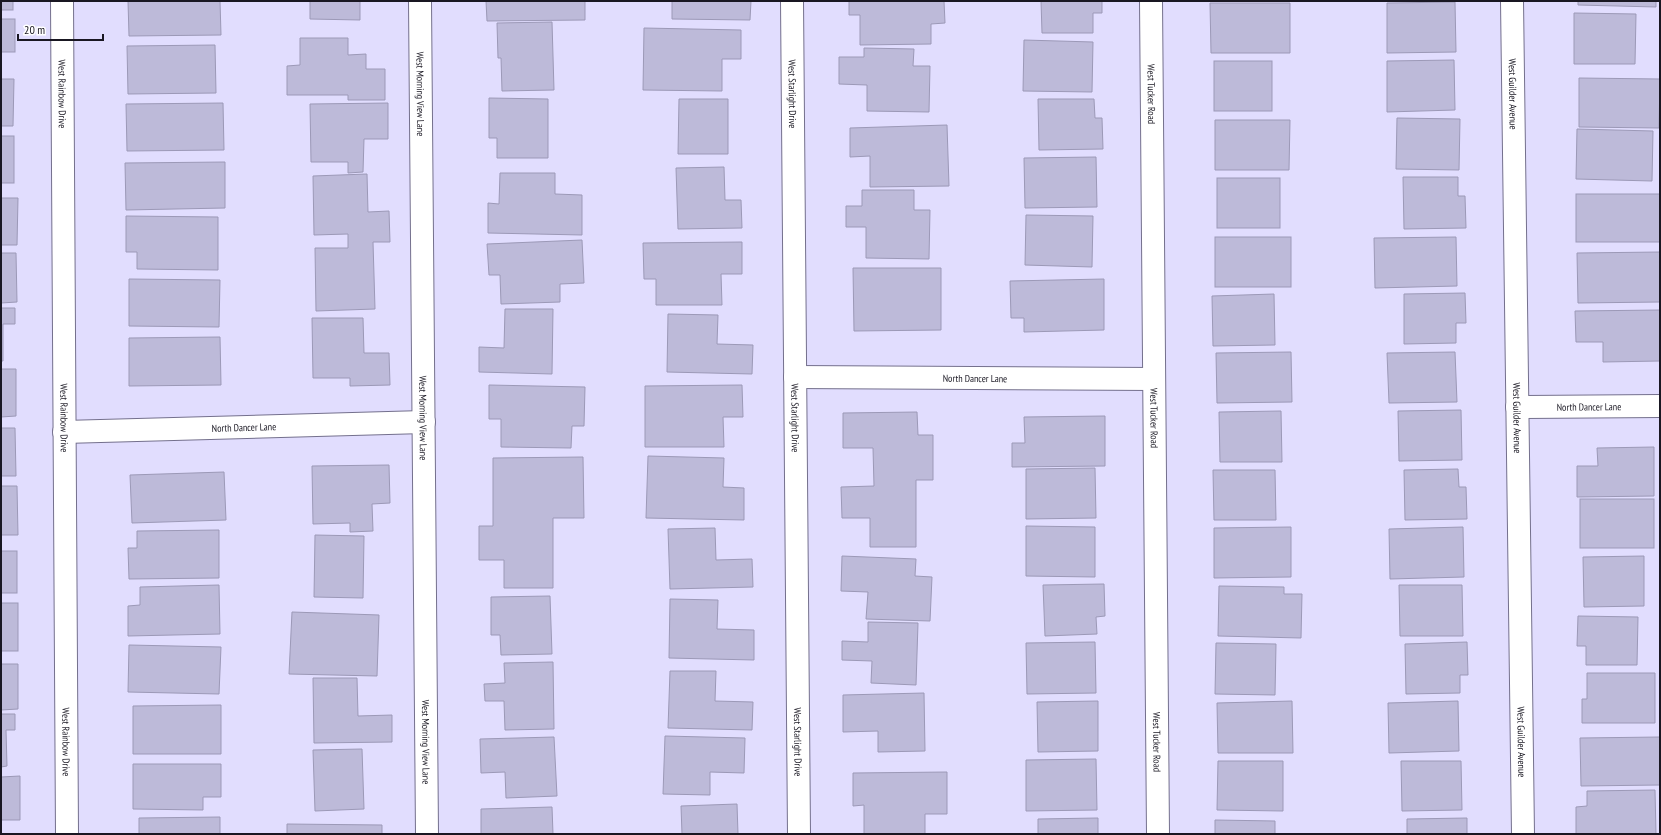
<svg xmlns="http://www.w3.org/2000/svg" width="1661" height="835" font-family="'PT Sans Narrow',sans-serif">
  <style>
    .building { fill: #bdbad9; stroke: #9c99b7 }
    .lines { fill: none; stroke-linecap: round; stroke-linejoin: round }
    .minor-casing { stroke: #74708d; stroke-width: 24 }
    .minor { stroke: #fff; stroke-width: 22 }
    .labels { text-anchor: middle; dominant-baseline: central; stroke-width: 4; stroke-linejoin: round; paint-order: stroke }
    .street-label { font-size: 10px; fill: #191722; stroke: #fff }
  </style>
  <rect width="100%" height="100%" fill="#e1ddfe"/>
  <g class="building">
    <rect x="1" y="1" width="12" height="9"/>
    <path d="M128 1H220L221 35 129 36Z"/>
    <path d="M310 1H360V20L310 19Z"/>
    <path d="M486 1H585V20L487 21Z"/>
    <path d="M672 1H751L750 20 672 19Z"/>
    <path d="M849 1H944L945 23 931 24V44L860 45V15H849Z"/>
    <path d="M1041 1H1102V13H1093V33H1042Z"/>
    <path d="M1578 1H1656V7L1578 5Z"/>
    <path d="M1455 2 1456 52 1387 53V3Z"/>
    <path d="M1210 3H1290V53H1211Z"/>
    <path d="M1574 13 1636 14 1635 64H1574Z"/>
    <rect x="1" y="19" width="14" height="33"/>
    <path d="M552 22 554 90 502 91 501 58H498L497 23Z"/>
    <path d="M644 28 741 30V59H722V91L643 90Z"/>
    <path d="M300 38H348V55L366 54V69H385V100H348V95H287V66L300 65Z"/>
    <path d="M1024 40 1093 42 1092 92 1023 91Z"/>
    <path d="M215 45 216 93 128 94 127 46Z"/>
    <path d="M864 48 914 49 913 66H930L929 112 867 111V85L839 84V57H864Z"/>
    <path d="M1454 60 1455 110 1387 112V61Z"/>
    <rect x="1214" y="61" width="58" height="50"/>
    <path d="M1579 78 1660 79 1659 128 1579 127Z"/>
    <path d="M1 79H14L13 126H1Z"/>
    <path d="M489 98 548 99V158H497V138H489Z"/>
    <path d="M679 99H728V154H678Z"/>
    <path d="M1038 99H1094L1095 118H1102L1103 149 1039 150Z"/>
    <path d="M223 103 224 150 127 151 126 104Z"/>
    <path d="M388 103V139H364L363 172 348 173V162H311L310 104Z"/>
    <path d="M1397 118 1460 119 1459 170 1396 169Z"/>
    <path d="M1215 120H1290L1289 170H1215Z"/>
    <path d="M947 125 949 186 870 187V156L850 157V128Z"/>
    <path d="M1577 129 1653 131 1652 181 1576 179Z"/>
    <rect x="1" y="136" width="13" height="47"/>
    <path d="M1096 157 1097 207 1025 208 1024 158Z"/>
    <path d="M225 162V208L126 210 125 163Z"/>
    <path d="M724 167 725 200H741L742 228 678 229 676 168Z"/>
    <path d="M500 173H555V194L582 195V235L488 233V203L499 204Z"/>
    <path d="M367 174 368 212 389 211 390 242H373L375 309 316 311 315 248H348V234L314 235 313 176Z"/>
    <path d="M1403 177H1458V196H1465L1466 228 1404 229Z"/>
    <rect x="1217" y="178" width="63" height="50"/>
    <path d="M862 190H914V210H930L929 259 866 258V227H846V206H862Z"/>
    <rect x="1576" y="194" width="84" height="48"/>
    <path d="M1 198H18L17 245H1Z"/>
    <path d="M1026 215 1093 216 1092 267 1025 265Z"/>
    <path d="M126 216 218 217V270L137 269V252H126Z"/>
    <rect x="1215" y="237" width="76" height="50"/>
    <path d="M1456 237 1457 286 1375 288 1374 238Z"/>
    <path d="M582 240 584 283 560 284V302L501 304 500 275H489L487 244Z"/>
    <path d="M742 242V274H721L722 305H656V279H644L643 243Z"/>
    <path d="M1660 252V302L1578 303 1577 253Z"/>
    <path d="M1 253H16L17 302 1 303Z"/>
    <path d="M853 268H941V330L854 331Z"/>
    <path d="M129 279 220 280 219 327 129 326Z"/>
    <path d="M1104 279V330L1024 332V318H1011L1010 281Z"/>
    <path d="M1465 293 1466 323H1456V343L1404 344V294Z"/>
    <path d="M1274 294 1275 345 1213 346 1212 296Z"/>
    <path d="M1 308H15V324H3V361H1Z"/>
    <path d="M505 309H553L552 374 479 372V347L504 348Z"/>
    <path d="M1660 310V361L1603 362V342H1576L1575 311Z"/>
    <path d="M668 314 718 315 717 344 753 345 752 374 667 372Z"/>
    <path d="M312 318H363L364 353H389L390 385 350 386V378H313Z"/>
    <path d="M220 337 221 385 129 386V338Z"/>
    <path d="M1291 352 1292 402 1217 403 1216 353Z"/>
    <path d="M1455 352 1457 402 1389 403 1387 353Z"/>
    <path d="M1 369H16V416L1 417Z"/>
    <path d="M489 385 585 387 584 426H572L571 448 501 447V419H489Z"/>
    <path d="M742 385 743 417H723L724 447H645V386Z"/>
    <path d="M1461 410 1462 460 1399 461 1398 411Z"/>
    <path d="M1281 411 1282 462H1220L1219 412Z"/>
    <path d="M917 412 918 435H933V480H916V547H870V518H842L841 487 874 486 873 448H843V413Z"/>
    <path d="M1105 416V466L1012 467V443H1025L1024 417Z"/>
    <path d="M1 428H15L16 476H1Z"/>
    <path d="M1654 447V496L1577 497V466H1598L1597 448Z"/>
    <path d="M648 456 724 458 723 487 744 488V520L646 518Z"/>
    <path d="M583 457 584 518H553V588H504V560H479V526H493V458Z"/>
    <path d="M389 465 390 503 372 504 373 531 350 532V523L313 524 312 466Z"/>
    <path d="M1095 468 1096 518 1026 519V469Z"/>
    <path d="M1458 469 1459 487H1466L1467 519 1405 520 1404 470Z"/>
    <path d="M1213 470H1275L1276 520H1214Z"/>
    <path d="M224 472 226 520 132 523 130 475Z"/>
    <path d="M1 486H17L18 535H1Z"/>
    <rect x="1580" y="499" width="74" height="49"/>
    <path d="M1026 526 1095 527V577L1026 576Z"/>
    <path d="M1291 527V577L1214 578V528Z"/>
    <path d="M1463 527 1464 577 1390 579 1389 529Z"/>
    <path d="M715 528 716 560 752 559 753 587 670 589 668 529Z"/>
    <path d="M219 530V578L129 579 128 548H137V531Z"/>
    <path d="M315 535 364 536 363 598 314 597Z"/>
    <rect x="1" y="551" width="16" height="42"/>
    <path d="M842 556 916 559 915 576 932 577 930 621 866 619 868 592 841 591Z"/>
    <path d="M1644 556V606L1584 607 1583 557Z"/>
    <path d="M1104 584 1105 616 1096 617 1097 634 1045 636 1043 585Z"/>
    <path d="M219 585 220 634 128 636V606L140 605V587Z"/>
    <path d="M1399 585H1462L1463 636H1400Z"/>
    <path d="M1219 586 1284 587V594H1302L1301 638 1218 636Z"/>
    <path d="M550 596 552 654 501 655 500 635H491V597Z"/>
    <path d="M670 599 718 600 717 629 754 630V660L669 658Z"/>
    <rect x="1" y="603" width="17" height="48"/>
    <path d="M292 612 379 615 377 676 289 674Z"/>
    <path d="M1578 616 1638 617 1637 665H1586V646H1577Z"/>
    <path d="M868 622 918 623 916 685 871 683 872 661 842 660V641L868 642Z"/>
    <path d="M1095 642 1096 693 1027 694 1026 643Z"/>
    <path d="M1467 642 1468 675H1460V693L1406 694 1405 644Z"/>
    <path d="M1216 643 1276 644 1275 695 1215 694Z"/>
    <path d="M129 645 221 647 219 694 128 692Z"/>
    <path d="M553 662 554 729 505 730 504 701H485L484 684 505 683 504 663Z"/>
    <path d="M1 664H18V709L1 710Z"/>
    <path d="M670 671H716L715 701 753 702 752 730 668 728Z"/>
    <path d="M1587 673H1655V723H1582V699H1587Z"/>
    <path d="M313 678H357L358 716 392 715V742L314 743Z"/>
    <path d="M924 693 925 751 878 752V731L843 732V695Z"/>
    <path d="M1098 701V751L1038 752 1037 702Z"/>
    <path d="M1292 701 1293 753H1218L1217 703Z"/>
    <path d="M1458 701 1459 751 1389 753 1388 703Z"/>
    <path d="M221 705V754H133V706Z"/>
    <path d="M1 714H15V730H6L7 766 1 767Z"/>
    <path d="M665 736 745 738 744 773 710 772V795L663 794Z"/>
    <path d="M554 737 557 796 506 798 505 772 481 773 480 739Z"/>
    <path d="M1660 737V785L1581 786 1580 738Z"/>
    <path d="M362 749 364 809 315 811 313 750Z"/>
    <path d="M1096 759 1097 810 1026 811V760Z"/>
    <path d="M1218 761H1283V811L1217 810Z"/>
    <path d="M1401 761H1461L1462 810 1402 811Z"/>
    <path d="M133 764H221V797H203V810L133 809Z"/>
    <path d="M947 772V814H925V834H864V805L853 806V773Z"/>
    <path d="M20 776V820H1V777Z"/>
    <path d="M1655 790 1656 834H1576V807L1587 806V791Z"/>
    <path d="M737 804 738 834H682L681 806Z"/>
    <path d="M552 807 553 834H481V809Z"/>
    <path d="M220 817V834H139V818Z"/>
    <path d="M1098 818V834H1038V819Z"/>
    <path d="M1467 818V834H1407V819Z"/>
    <path d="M1215 820 1275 821V834H1215Z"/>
    <path d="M287 824 382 825V834H287Z"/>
  </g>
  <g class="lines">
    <defs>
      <g id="minor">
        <path id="s1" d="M62 1 67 834"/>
        <path id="s2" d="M420 1 427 834"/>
        <path id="s3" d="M792 1 799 834"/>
        <path id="s4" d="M1151 1 1158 834"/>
        <path id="s5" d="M1512 1 1523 834"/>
        <path id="s6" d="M795 377 1154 379"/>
        <path id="s7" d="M1517 407 1660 406"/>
        <path id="s8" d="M64 432 424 422"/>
      </g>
    </defs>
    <use href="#minor" class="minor-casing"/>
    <use href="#minor" class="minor"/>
  </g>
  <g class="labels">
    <g class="street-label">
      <text stroke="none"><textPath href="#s1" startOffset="93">West Rainbow Drive</textPath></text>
      <text stroke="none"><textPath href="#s2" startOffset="93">West Morning View Lane</textPath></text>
      <text stroke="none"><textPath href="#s3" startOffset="93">West Starlight Drive</textPath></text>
      <text stroke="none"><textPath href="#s4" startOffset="93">West Tucker Road</textPath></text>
      <text stroke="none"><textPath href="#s5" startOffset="93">West Guilder Avenue</textPath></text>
      <text stroke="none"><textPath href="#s6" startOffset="180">North Dancer Lane</textPath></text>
      <text stroke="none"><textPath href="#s7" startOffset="72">North Dancer Lane</textPath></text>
      <text stroke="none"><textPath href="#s2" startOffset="417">West Morning View Lane</textPath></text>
      <text stroke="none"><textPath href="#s4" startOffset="417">West Tucker Road</textPath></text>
      <text stroke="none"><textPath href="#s5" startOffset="417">West Guilder Avenue</textPath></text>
      <text stroke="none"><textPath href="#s1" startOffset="417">West Rainbow Drive</textPath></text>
      <text stroke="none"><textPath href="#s3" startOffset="417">West Starlight Drive</textPath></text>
      <text stroke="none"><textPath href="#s8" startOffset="180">North Dancer Lane</textPath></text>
      <text stroke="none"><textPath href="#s1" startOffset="741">West Rainbow Drive</textPath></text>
      <text stroke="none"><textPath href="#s2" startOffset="741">West Morning View Lane</textPath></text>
      <text stroke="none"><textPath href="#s3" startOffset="741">West Starlight Drive</textPath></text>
      <text stroke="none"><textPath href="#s4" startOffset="741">West Tucker Road</textPath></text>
      <text stroke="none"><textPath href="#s5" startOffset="741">West Guilder Avenue</textPath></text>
    </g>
  </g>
  <rect width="1661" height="835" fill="none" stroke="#191722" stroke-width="4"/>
  <path d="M18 34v6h85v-6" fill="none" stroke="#191722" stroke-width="2"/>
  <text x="24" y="34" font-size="12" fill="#191722" stroke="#ffffff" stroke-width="3" paint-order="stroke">20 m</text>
</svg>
